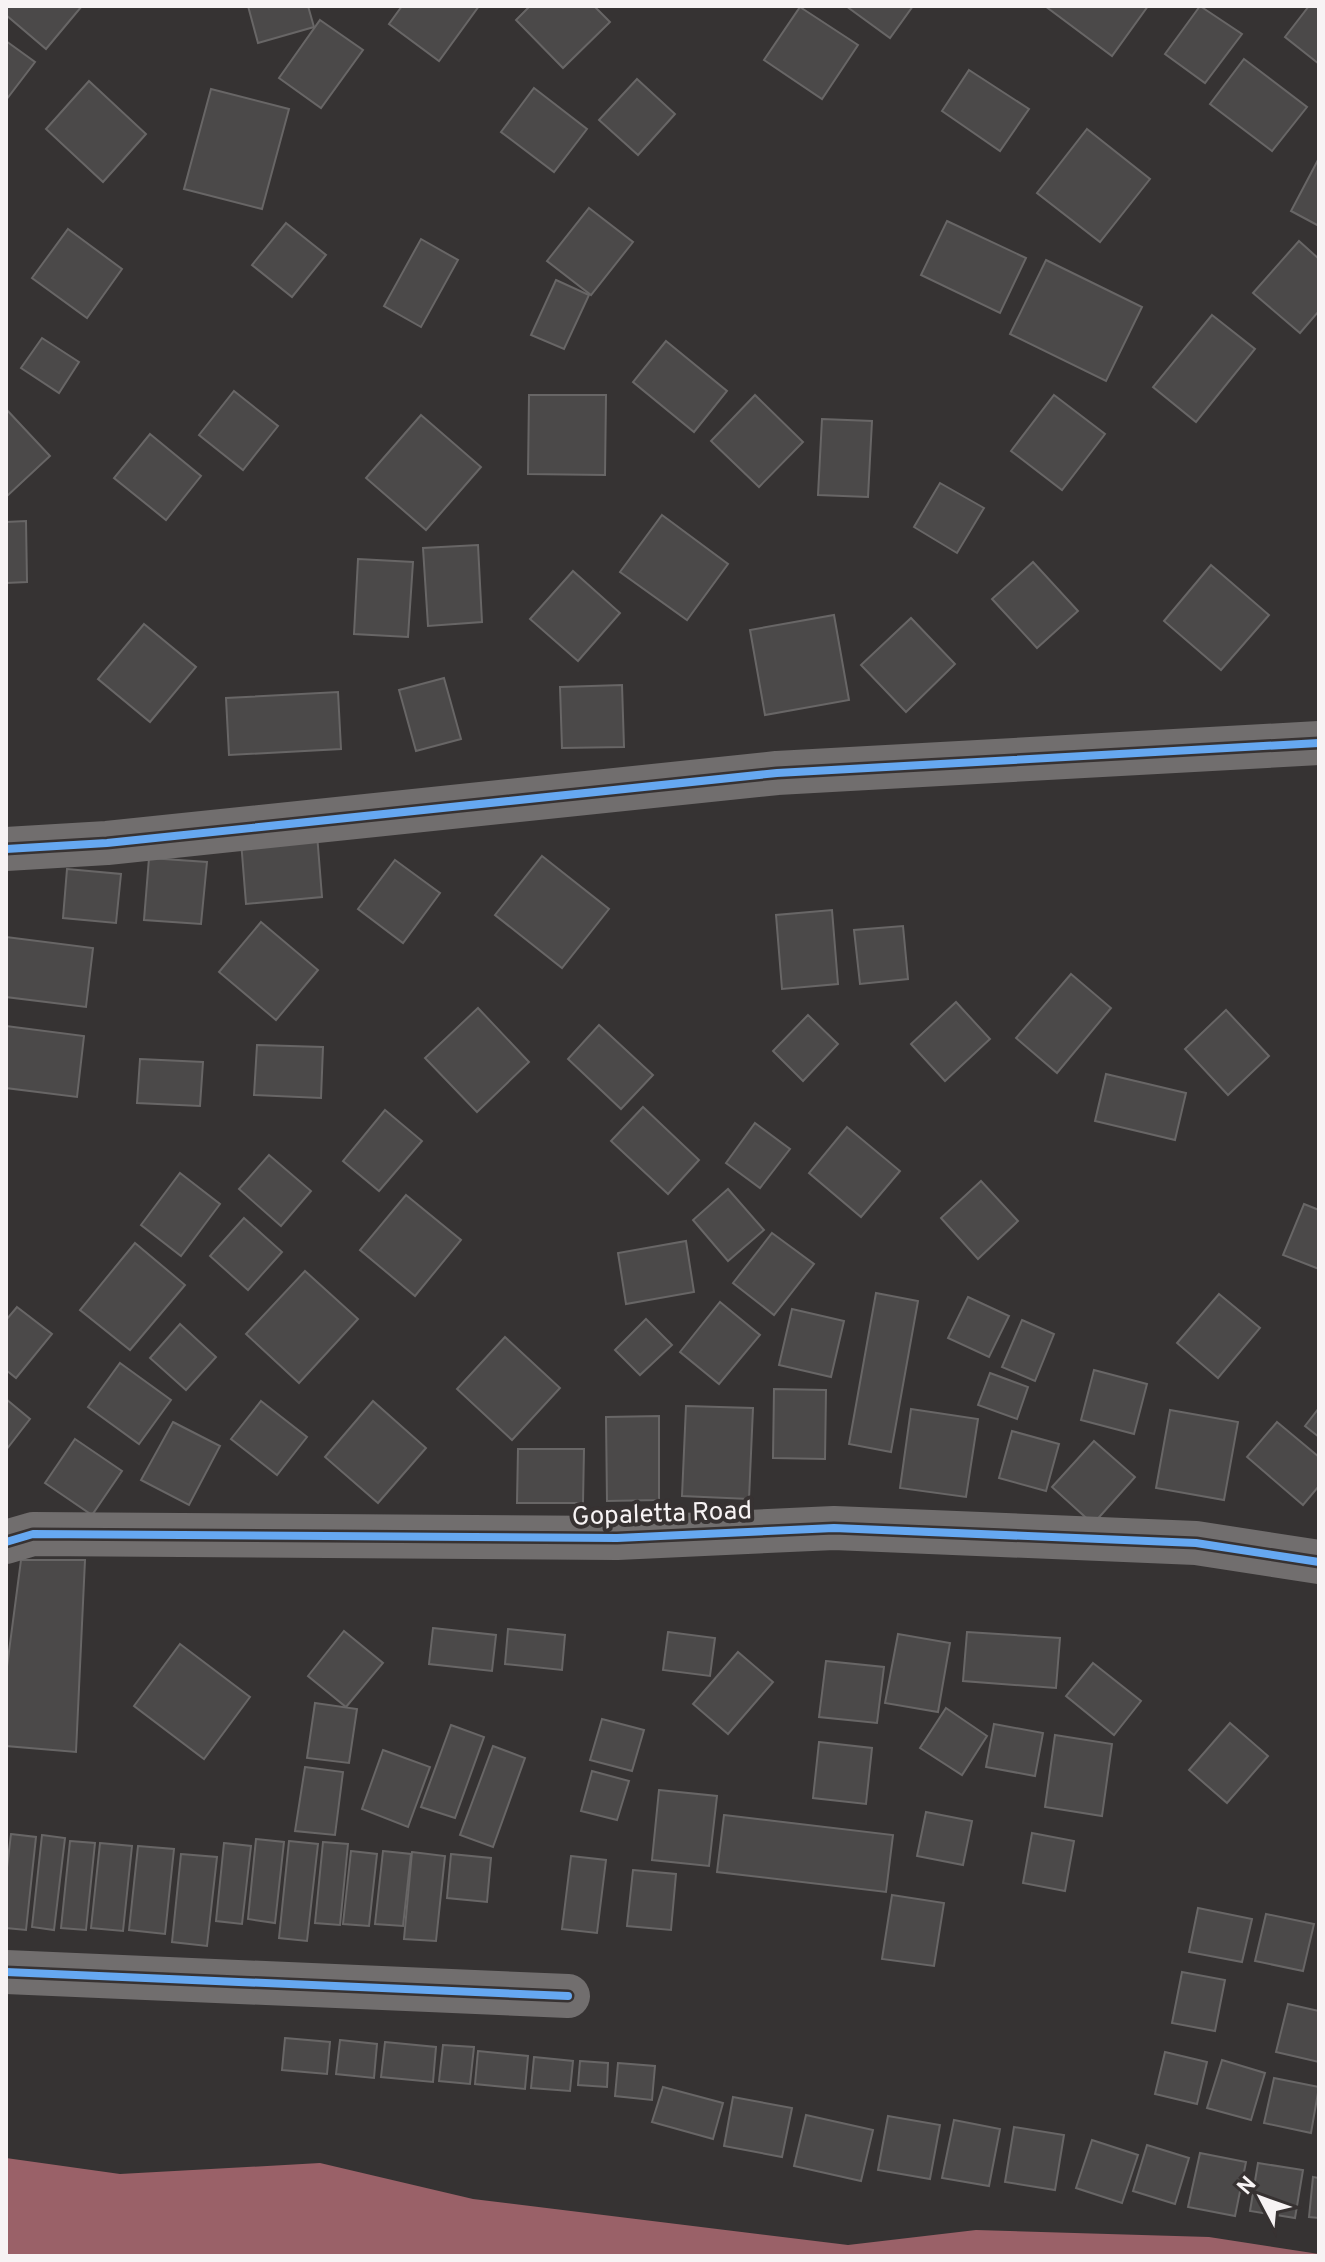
<svg xmlns="http://www.w3.org/2000/svg" width="1325" height="2262" font-family="Overpass,sans-serif">
  <style>
    .water { fill: #9a6168 }
    .building { fill: #4b4949; stroke: #686666; stroke-width: 2 }
    .lines { fill: none; stroke-linecap: round; stroke-linejoin: round }
    .minor { stroke: #716e6e; stroke-width: 44 }
    .cycleway-casing { stroke: #373232; stroke-width: 13 }
    .cycleway { stroke: #66a8f1; stroke-width: 8 }
    .labels { text-anchor: middle; dominant-baseline: central; stroke-width: 8; stroke-linejoin: round; paint-order: stroke }
    .street-label { font-size: 26px; fill: #f7f3f4; stroke: #373232 }
  </style>
  <rect width="100%" height="100%" fill="#363333"/>
  <path class="water" d="M6 2158 120 2174 320 2163 473 2199 848 2245 976 2230 1209 2237 1319 2254V2256H6Z"/>
  <g class="building">
    <path d="M6 6H82L46 49 6 15Z"/>
    <path d="M248 6H308L314 27 258 43Z"/>
    <path d="M402 6H479L439 61 389 24Z"/>
    <path d="M530 6H594L610 22 563 68 516 20Z"/>
    <path d="M846 6H913L890 38Z"/>
    <path d="M1045 6H1148L1112 56Z"/>
    <path d="M1200 6 1242 34 1205 83 1165 54Z"/>
    <path d="M1309 6H1319V64L1285 37Z"/>
    <path d="M800 7 858 45 822 99 764 60Z"/>
    <path d="M320 20 363 50 321 108 279 78Z"/>
    <path d="M6 41 35 62 6 100Z"/>
    <path d="M1244 59 1307 107 1272 151 1210 104Z"/>
    <path d="M969 70 1029 109 1000 151 942 111Z"/>
    <path d="M637 79 675 114 638 155 599 120Z"/>
    <path d="M89 81 146 134 103 182 46 129Z"/>
    <path d="M534 88 587 129 554 172 501 132Z"/>
    <path d="M211 89 289 109 262 209 184 189Z"/>
    <path d="M1087 129 1150 179 1100 242 1037 193Z"/>
    <path d="M1319 158V226L1291 211Z"/>
    <path d="M589 208 633 242 591 295 547 261Z"/>
    <path d="M947 221 1026 258 1000 313 921 275Z"/>
    <path d="M286 223 326 255 292 297 252 265Z"/>
    <path d="M68 229 122 269 87 318 32 278Z"/>
    <path d="M421 239 458 260 421 327 384 306Z"/>
    <path d="M1299 241 1319 259V311L1300 333 1253 293Z"/>
    <path d="M1046 260 1142 307 1106 381 1010 334Z"/>
    <path d="M556 280 589 295 564 349 531 335Z"/>
    <path d="M1212 315 1255 349 1196 422 1153 387Z"/>
    <path d="M42 338 79 362 59 393 21 368Z"/>
    <path d="M666 341 727 391 694 432 633 382Z"/>
    <path d="M234 391 278 426 243 470 199 435Z"/>
    <path d="M529 395H606L605 475 528 474Z"/>
    <path d="M755 395 803 442 759 487 711 441Z"/>
    <path d="M1054 395 1105 434 1062 490 1011 451Z"/>
    <path d="M6 409 50 456 6 497Z"/>
    <path d="M421 415 481 467 426 530 366 478Z"/>
    <path d="M822 419 872 421 868 497 818 495Z"/>
    <path d="M150 434 201 476 166 520 114 478Z"/>
    <path d="M940 483 984 508 957 553 914 527Z"/>
    <path d="M662 515 728 564 687 620 620 572Z"/>
    <path d="M26 521 27 582 6 583V522Z"/>
    <path d="M478 545 482 622 428 626 423 548Z"/>
    <path d="M358 559 413 562 408 637 354 634Z"/>
    <path d="M1033 562 1078 611 1037 648 992 599Z"/>
    <path d="M1211 565 1269 615 1221 670 1164 621Z"/>
    <path d="M573 571 620 613 578 661 530 619Z"/>
    <path d="M834 615 849 700 765 715 750 630Z"/>
    <path d="M911 618 955 664 906 712 861 665Z"/>
    <path d="M144 624 196 667 150 722 98 679Z"/>
    <path d="M444 678 461 739 416 751 399 690Z"/>
    <path d="M622 685 624 747 562 748 560 687Z"/>
    <path d="M338 692 341 749 229 755 226 698Z"/>
    <path d="M317 834 322 897 246 904 241 841Z"/>
    <path d="M542 856 609 909 562 968 495 915Z"/>
    <path d="M149 858 207 862 201 924 144 920Z"/>
    <path d="M395 860 440 893 403 943 358 909Z"/>
    <path d="M67 869 121 874 116 923 63 918Z"/>
    <path d="M832 910 838 984 782 989 776 915Z"/>
    <path d="M261 922 318 970 276 1020 219 972Z"/>
    <path d="M903 926 908 979 860 984 854 930Z"/>
    <path d="M6 937 93 948 86 1007 6 997Z"/>
    <path d="M1071 974 1111 1008 1057 1073 1016 1038Z"/>
    <path d="M956 1002 990 1039 945 1081 911 1044Z"/>
    <path d="M478 1008 529 1062 477 1112 425 1058Z"/>
    <path d="M1226 1010 1269 1056 1228 1095 1185 1049Z"/>
    <path d="M808 1015 838 1044 803 1081 773 1051Z"/>
    <path d="M599 1025 653 1075 621 1109 568 1059Z"/>
    <path d="M6 1026 84 1036 77 1097 6 1088Z"/>
    <path d="M257 1045 323 1047 321 1098 254 1095Z"/>
    <path d="M140 1059 203 1062 200 1106 137 1103Z"/>
    <path d="M1106 1074 1186 1093 1175 1140 1095 1121Z"/>
    <path d="M643 1107 699 1160 668 1194 611 1141Z"/>
    <path d="M385 1110 422 1141 379 1191 343 1161Z"/>
    <path d="M755 1123 790 1149 760 1188 726 1163Z"/>
    <path d="M847 1127 900 1171 861 1217 809 1173Z"/>
    <path d="M269 1155 311 1191 281 1226 239 1189Z"/>
    <path d="M180 1173 220 1204 181 1256 141 1225Z"/>
    <path d="M981 1181 1018 1221 978 1259 941 1218Z"/>
    <path d="M728 1189 764 1230 728 1261 693 1220Z"/>
    <path d="M406 1195 461 1240 415 1296 360 1250Z"/>
    <path d="M1304 1204 1319 1210V1269L1283 1255Z"/>
    <path d="M244 1218 282 1252 248 1290 210 1256Z"/>
    <path d="M772 1233 814 1264 774 1315 733 1283Z"/>
    <path d="M686 1241 694 1292 626 1304 618 1253Z"/>
    <path d="M135 1243 185 1285 130 1350 80 1310Z"/>
    <path d="M305 1271 358 1319 299 1383 246 1334Z"/>
    <path d="M876 1293 918 1301 891 1452 849 1444Z"/>
    <path d="M1219 1294 1260 1328 1218 1378 1177 1343Z"/>
    <path d="M968 1297 1009 1316 989 1357 948 1338Z"/>
    <path d="M720 1302 760 1335 719 1384 680 1352Z"/>
    <path d="M17 1307 52 1334 16 1378 6 1370V1320Z"/>
    <path d="M792 1309 844 1321 831 1377 779 1365Z"/>
    <path d="M646 1319 672 1345 640 1375 615 1350Z"/>
    <path d="M1022 1320 1054 1334 1035 1381 1002 1367Z"/>
    <path d="M180 1324 216 1357 186 1390 150 1358Z"/>
    <path d="M505 1337 560 1388 512 1440 457 1389Z"/>
    <path d="M120 1363 171 1400 139 1444 88 1407Z"/>
    <path d="M1094 1370 1147 1384 1134 1434 1081 1420Z"/>
    <path d="M990 1373 1028 1387 1017 1419 978 1405Z"/>
    <path d="M774 1389 826 1390 825 1459 773 1458Z"/>
    <path d="M6 1399 30 1419 6 1450Z"/>
    <path d="M261 1401 307 1437 277 1475 231 1439Z"/>
    <path d="M373 1401 426 1448 378 1503 325 1457Z"/>
    <path d="M686 1406 753 1408 749 1499 682 1496Z"/>
    <path d="M1319 1408V1437L1305 1426Z"/>
    <path d="M911 1409 978 1419 966 1497 900 1488Z"/>
    <path d="M1170 1410 1238 1422 1224 1500 1156 1488Z"/>
    <path d="M659 1416V1500L607 1501 606 1417Z"/>
    <path d="M173 1422 220 1446 189 1505 141 1480Z"/>
    <path d="M1277 1422 1319 1457V1486L1303 1505 1247 1457Z"/>
    <path d="M1012 1431 1059 1444 1046 1491 999 1478Z"/>
    <path d="M75 1439 122 1471 92 1515 45 1483Z"/>
    <path d="M1094 1441 1135 1477 1093 1524 1052 1487Z"/>
    <path d="M518 1449H584L583 1503H517Z"/>
    <path d="M21 1560H85L76 1752 6 1746V1674Z"/>
    <path d="M433 1628 496 1635 492 1671 429 1664Z"/>
    <path d="M508 1629 565 1635 562 1670 505 1664Z"/>
    <path d="M344 1631 383 1663 346 1707 308 1676Z"/>
    <path d="M668 1632 715 1638 710 1676 663 1670Z"/>
    <path d="M967 1632 1060 1638 1056 1688 963 1681Z"/>
    <path d="M898 1634 950 1643 938 1712 885 1703Z"/>
    <path d="M180 1644 250 1697 204 1759 134 1706Z"/>
    <path d="M738 1652 773 1682 728 1734 693 1704Z"/>
    <path d="M826 1661 884 1667 877 1723 819 1717Z"/>
    <path d="M1093 1663 1141 1701 1114 1735 1066 1696Z"/>
    <path d="M315 1703 357 1709 349 1763 307 1758Z"/>
    <path d="M946 1708 987 1736 962 1775 920 1748Z"/>
    <path d="M602 1719 644 1730 632 1771 590 1760Z"/>
    <path d="M1230 1723 1268 1756 1227 1803 1189 1770Z"/>
    <path d="M994 1724 1043 1733 1035 1776 986 1767Z"/>
    <path d="M451 1725 484 1737 455 1818 421 1807Z"/>
    <path d="M1055 1735 1112 1744 1102 1816 1045 1807Z"/>
    <path d="M819 1742 872 1748 866 1804 813 1798Z"/>
    <path d="M493 1746 525 1758 493 1847 460 1835Z"/>
    <path d="M383 1750 430 1767 408 1827 362 1809Z"/>
    <path d="M305 1767 343 1772 335 1835 295 1831Z"/>
    <path d="M592 1771 629 1781 617 1820 581 1811Z"/>
    <path d="M659 1790 717 1796 709 1866 652 1860Z"/>
    <path d="M926 1812 972 1821 963 1865 917 1856Z"/>
    <path d="M724 1815 893 1835 886 1892 717 1872Z"/>
    <path d="M1032 1833 1074 1841 1065 1891 1023 1883Z"/>
    <path d="M11 1834 36 1837 26 1930 6 1928V1876Z"/>
    <path d="M42 1835 65 1838 54 1930 32 1927Z"/>
    <path d="M256 1839 284 1842 275 1923 248 1919Z"/>
    <path d="M70 1841 95 1843 86 1930 61 1928Z"/>
    <path d="M289 1841 318 1844 307 1941 279 1938Z"/>
    <path d="M323 1842 348 1844 340 1925 315 1923Z"/>
    <path d="M100 1843 132 1846 123 1931 91 1928Z"/>
    <path d="M224 1843 251 1846 242 1924 216 1921Z"/>
    <path d="M138 1846 174 1849 165 1934 129 1930Z"/>
    <path d="M351 1851 377 1854 369 1926 343 1924Z"/>
    <path d="M383 1851 411 1854 403 1926 375 1924Z"/>
    <path d="M412 1852 445 1856 436 1941 404 1939Z"/>
    <path d="M181 1854 217 1857 207 1946 172 1942Z"/>
    <path d="M451 1854 491 1858 487 1902 447 1898Z"/>
    <path d="M571 1856 606 1860 597 1933 562 1929Z"/>
    <path d="M633 1870 676 1874 671 1930 627 1926Z"/>
    <path d="M892 1895 944 1903 934 1966 882 1959Z"/>
    <path d="M1198 1908 1252 1919 1242 1962 1189 1952Z"/>
    <path d="M1266 1914 1314 1924 1303 1971 1255 1961Z"/>
    <path d="M1182 1972 1225 1980 1215 2031 1172 2023Z"/>
    <path d="M1288 2004 1319 2011V2062L1276 2052Z"/>
    <path d="M285 2038 330 2042 327 2074 282 2070Z"/>
    <path d="M340 2040 377 2044 374 2078 336 2074Z"/>
    <path d="M385 2042 436 2047 433 2082 381 2077Z"/>
    <path d="M443 2045 474 2047 470 2084 439 2081Z"/>
    <path d="M478 2051 528 2056 525 2089 475 2084Z"/>
    <path d="M1165 2052 1207 2062 1197 2104 1155 2094Z"/>
    <path d="M534 2057 573 2061 570 2091 531 2088Z"/>
    <path d="M1222 2060 1265 2073 1251 2120 1207 2108Z"/>
    <path d="M580 2061 608 2063 607 2087 578 2085Z"/>
    <path d="M618 2063 655 2066 652 2100 615 2096Z"/>
    <path d="M1274 2078 1319 2087 1311 2133 1264 2123Z"/>
    <path d="M663 2087 723 2103 713 2139 652 2122Z"/>
    <path d="M733 2097 792 2108 782 2157 724 2146Z"/>
    <path d="M806 2115 873 2130 861 2181 794 2166Z"/>
    <path d="M888 2116 940 2125 930 2179 878 2170Z"/>
    <path d="M954 2120 1000 2129 989 2186 942 2178Z"/>
    <path d="M1014 2127 1064 2135 1055 2190 1005 2182Z"/>
    <path d="M1092 2140 1138 2155 1122 2203 1076 2188Z"/>
    <path d="M1147 2145 1189 2158 1175 2204 1133 2191Z"/>
    <path d="M1200 2153 1246 2162 1235 2216 1188 2207Z"/>
    <path d="M1258 2163 1303 2170 1295 2218 1250 2211Z"/>
    <path d="M1313 2177 1319 2178V2218L1309 2217Z"/>
  </g>
  <g class="lines">
    <g class="minor">
      <path d="M6 849 107 843 777 773 1319 743"/>
      <path d="M6 1542 33 1534 617 1538 834 1528 1196 1543 1319 1562"/>
      <path d="M6 1972 568 1996"/>
    </g>
    <defs>
      <g id="cycleway">
        <path d="M6 849 107 843 777 773 1319 743"/>
        <path d="M6 1542 33 1534 617 1538 834 1528 1196 1543 1319 1562"/>
        <path d="M6 1972 568 1996"/>
      </g>
    </defs>
    <use href="#cycleway" class="cycleway-casing"/>
    <use href="#cycleway" class="cycleway"/>
  </g>
  <g class="labels">
    <g class="street-label">
      <text transform="translate(662 1515) rotate(-2)">Gopaletta Road</text>
    </g>
  </g>
  <rect width="1325" height="2262" fill="none" stroke="#f7f3f4" stroke-width="16"/>
  <g transform="translate(1261 2198) rotate(311)" stroke="#373232" stroke-width="6" paint-order="stroke">
  <path d="M0-6L14 30L0 20L-14 30Z" fill="#f7f3f4"/>
  <text y="-12" font-size="22" font-weight="bold" text-anchor="middle" fill="#f7f3f4">N</text>
  </g>
</svg>
